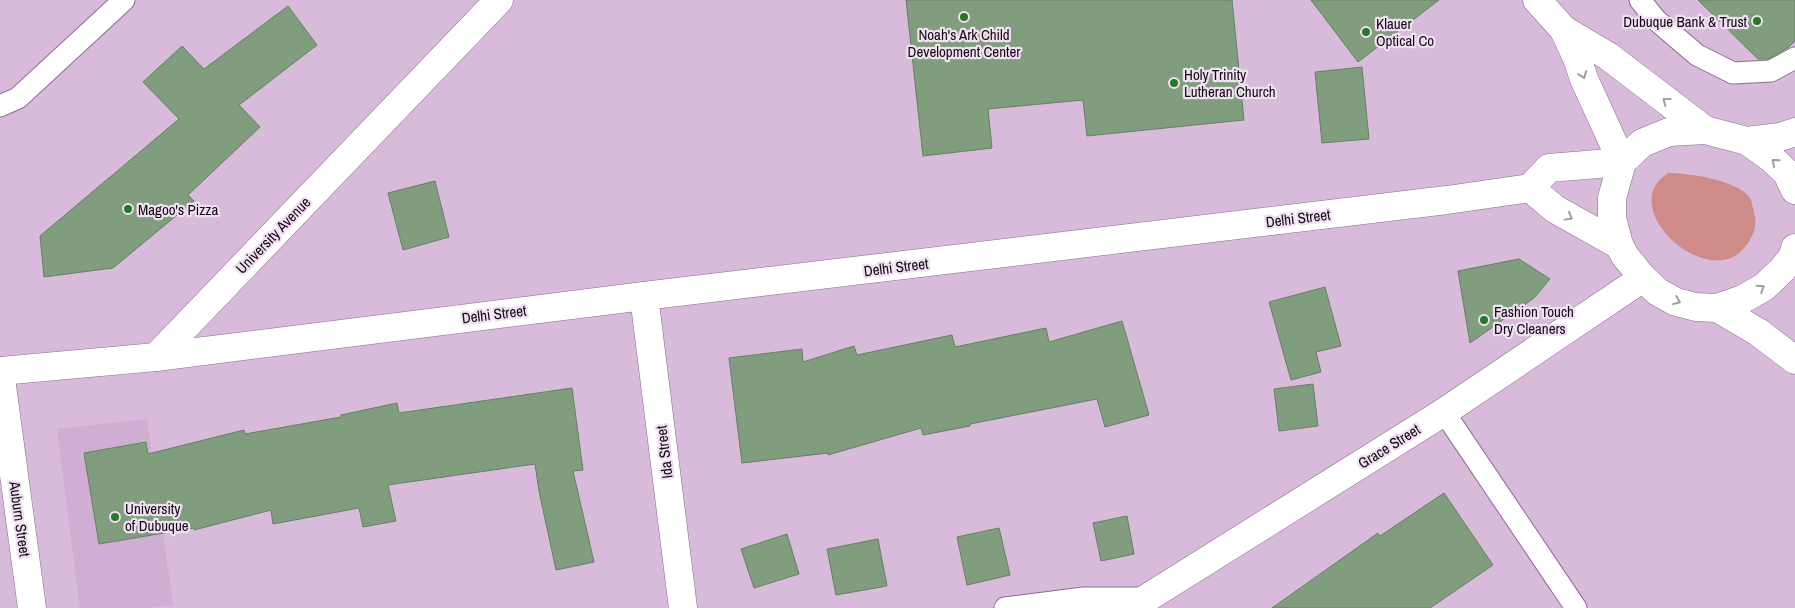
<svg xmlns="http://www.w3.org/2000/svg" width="1795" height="608" font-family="'Archivo Narrow',sans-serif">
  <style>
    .built { fill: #d0aed4 }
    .green { fill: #ce8b87 }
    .building { fill: #809d7e; stroke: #658163 }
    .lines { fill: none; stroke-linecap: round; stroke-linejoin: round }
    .lane-casing { stroke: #8b6f8e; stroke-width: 23 }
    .street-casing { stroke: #8b6f8e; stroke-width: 29 }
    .secondary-casing { stroke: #8b6f8e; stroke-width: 29 }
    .lane { stroke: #fff; stroke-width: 21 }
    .street { stroke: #fff; stroke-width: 28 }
    .secondary { stroke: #fff; stroke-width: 28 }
    .oneway { stroke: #a19da1 }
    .poi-dot { fill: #247926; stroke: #f0e0f1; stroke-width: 2 }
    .labels { text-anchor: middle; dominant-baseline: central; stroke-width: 4.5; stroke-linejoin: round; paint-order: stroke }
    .poi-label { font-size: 15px; fill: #130914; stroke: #f0e0f1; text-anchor: start }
    .street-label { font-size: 15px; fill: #130914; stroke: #f0e0f1 }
  </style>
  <rect width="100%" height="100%" fill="#d8badb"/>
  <path class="built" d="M147 419 173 605 146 608H80L57 429Z"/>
  <path class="green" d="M1668 173C1688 173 1738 180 1750 198 1752 202 1753 208 1754 213 1759 228 1750 243 1739 253 1700 285 1616 206 1668 173Z"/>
  <g class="building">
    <path d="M906 0H1232L1244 120 1087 136 1083 100 988 109 992 148 923 156Z"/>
    <path d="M1311 0H1439L1358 62Z"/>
    <path d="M1698 0H1795V41L1789 47 1768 59H1758Z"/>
    <path d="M288 6 317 45 239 105 260 127 188 195 194 201 113 268 44 277 40 236 179 119 143 82 182 46 204 69Z"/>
    <path d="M1362 67 1369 139 1322 143 1315 72Z"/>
    <path d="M435 181 449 237 403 250 388 193Z"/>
    <path d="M1519 259 1550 279 1534 298 1470 343 1458 271Z"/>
    <path d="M1325 287 1341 346 1316 352 1321 372 1291 380 1269 302Z"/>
    <path d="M1122 321 1149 415 1105 427 1097 399 970 424V426L923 435 921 428 828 455V453L742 463 729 358 802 349 803 362 854 346 857 355 952 335 955 347 1046 328 1049 342Z"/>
    <path d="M1313 384 1318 426 1279 431 1274 389Z"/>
    <path d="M572 388 583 470 573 471 594 562 556 570 539 491 535 464 388 485 396 521 363 527 359 508 273 524 271 510 194 530V528L99 544 84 453 146 442 148 454 244 430 245 434 341 417V415L397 403 399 413Z"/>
    <path d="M1444 493 1493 565 1430 608H1272L1378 533 1380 536Z"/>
    <path d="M1127 516 1134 554 1101 561 1093 523Z"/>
    <path d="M999 528 1010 575 967 585 957 537Z"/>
    <path d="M787 534 799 574 754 588 741 549Z"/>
    <path d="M878 539 887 586 836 595 827 549Z"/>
  </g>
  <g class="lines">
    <defs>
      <g id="lane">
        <path d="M1640 0 1656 20 1697 55 1733 73 1771 71 1795 58"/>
        <path d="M0 106 18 98 124 0"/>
        <path d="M1444 412 1576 608"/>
        <path d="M1005 608 1084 598H1146"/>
      </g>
      <g id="street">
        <path d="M644 296 683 608"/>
        <path d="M0 371 32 608"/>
        <path d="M1131 608 1444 412 1643 278"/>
      </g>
      <g id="secondary">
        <path d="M1537 0 1564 30 1577 58 1584 79 1622 162"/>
        <path d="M1564 30 1608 56 1705 130"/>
        <path d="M1747 141 1780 137 1795 132"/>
        <path d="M1530 188 1549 168 1622 162"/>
        <path d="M1795 190 1787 173 1771 158 1747 141 1705 130 1669 132 1642 143 1622 162 1612 198V218L1619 245 1625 256 1643 278 1658 292 1676 302 1696 307 1717 308 1743 299 1764 287 1782 270 1793 256 1795 248"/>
        <path d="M1717 308 1758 332 1795 360"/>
        <path d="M156 357 499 0"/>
        <path d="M0 371 156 357 644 296 1447 200 1530 188 1555 209 1619 245"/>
      </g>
    </defs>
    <use href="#lane" class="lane-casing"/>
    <use href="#street" class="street-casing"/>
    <use href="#secondary" class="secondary-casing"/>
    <use href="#lane" class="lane"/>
    <use href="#street" class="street"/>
    <use href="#secondary" class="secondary"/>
  </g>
  <defs><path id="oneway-chevron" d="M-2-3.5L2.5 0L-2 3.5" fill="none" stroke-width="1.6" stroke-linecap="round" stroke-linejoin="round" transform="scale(1.25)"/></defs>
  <g class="oneway">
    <use href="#oneway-chevron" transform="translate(1583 75) rotate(70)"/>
    <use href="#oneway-chevron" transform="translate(1666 101) rotate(-143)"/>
    <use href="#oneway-chevron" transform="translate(1775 162) rotate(-140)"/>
    <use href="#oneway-chevron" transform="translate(1569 217) rotate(29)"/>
    <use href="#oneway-chevron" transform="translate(1761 288) rotate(-33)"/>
    <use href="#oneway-chevron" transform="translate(1677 301) rotate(22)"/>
  </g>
  <g class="poi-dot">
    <circle cx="964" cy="17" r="5"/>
    <circle cx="1757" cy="21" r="5"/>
    <circle cx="1366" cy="32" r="5"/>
    <circle cx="1174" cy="83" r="5"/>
    <circle cx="128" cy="209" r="5"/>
    <circle cx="1484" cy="320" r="5"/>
    <circle cx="115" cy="517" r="5"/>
  </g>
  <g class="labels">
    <g class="poi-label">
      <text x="1747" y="21" text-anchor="end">Dubuque Bank &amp; Trust</text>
      <text x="1376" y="23">Klauer<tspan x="1376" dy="17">Optical Co</tspan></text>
      <text x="964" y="34" text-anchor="middle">Noah's Ark Child<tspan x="964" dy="17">Development Center</tspan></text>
      <text x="1184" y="74">Holy Trinity<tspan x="1184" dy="17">Lutheran Church</tspan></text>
      <text x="138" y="209">Magoo's Pizza</text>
      <text x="1494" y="311">Fashion Touch<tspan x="1494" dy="17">Dry Cleaners</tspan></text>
      <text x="125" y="508">University<tspan x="125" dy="17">of Dubuque</tspan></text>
    </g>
    <g class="street-label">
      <text transform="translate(1298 218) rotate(-7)">Delhi Street</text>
      <text transform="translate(273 235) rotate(-46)">University Avenue</text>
      <text transform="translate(896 267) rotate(-7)">Delhi Street</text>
      <text transform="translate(494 314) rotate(-7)">Delhi Street</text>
      <text transform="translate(1389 446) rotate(-32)">Grace Street</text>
      <text transform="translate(664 452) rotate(-97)">Ida Street</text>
      <text transform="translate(20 519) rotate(82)">Auburn Street</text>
    </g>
  </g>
</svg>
